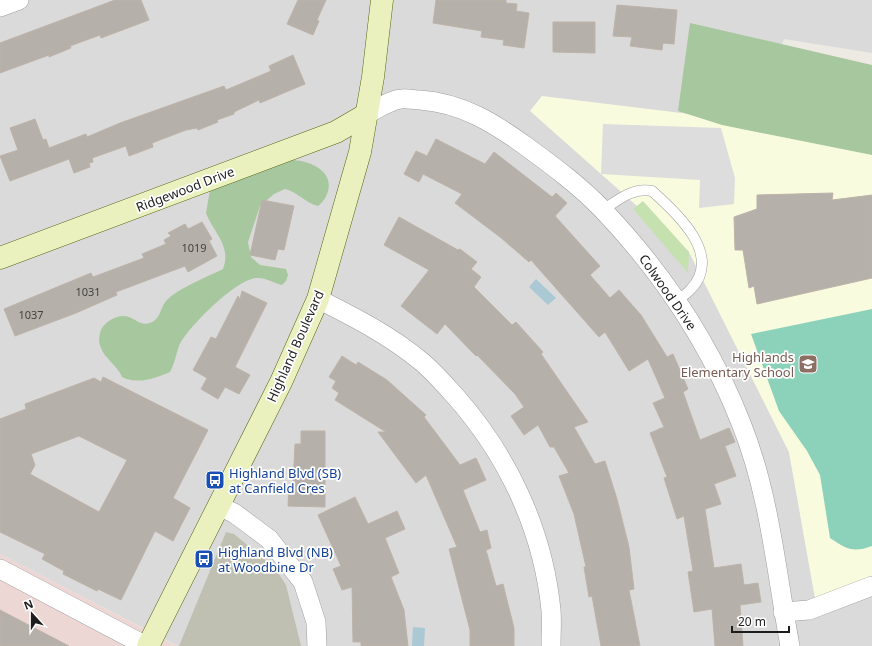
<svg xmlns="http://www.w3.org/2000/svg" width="872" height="646" font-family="'Noto Sans',sans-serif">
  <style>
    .residential { fill: #dbdada }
    .commercial { fill: #ecd7d5 }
    .education { fill: #f9fbdf }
    .construction { fill: #bfc0b1 }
    .grass { fill: #c5e1b0 }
    .forest { fill: #a7c79e }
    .pitch { fill: #8cd2bb }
    .parking { fill: #ddd }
    .water { fill: #aac9d5 }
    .building { fill: #b6b0aa; stroke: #bdb3a8; fill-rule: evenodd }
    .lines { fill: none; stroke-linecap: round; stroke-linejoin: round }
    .lane-casing { stroke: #9e9e9e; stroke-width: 11 }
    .street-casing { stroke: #9e9e9e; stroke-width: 20 }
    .secondary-casing { stroke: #576612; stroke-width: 23 }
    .lane { stroke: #fff; stroke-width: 10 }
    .street { stroke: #fff; stroke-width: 19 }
    .secondary { stroke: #ebf1be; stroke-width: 22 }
    .labels { text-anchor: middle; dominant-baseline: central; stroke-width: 3.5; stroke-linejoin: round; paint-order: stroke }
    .number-label { font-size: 11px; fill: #434240 }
    .street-label { font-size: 13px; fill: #1d1d1d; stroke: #fff }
    .education-label { font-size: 13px; fill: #785e54; stroke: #fff; text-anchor: end }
    .transit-label { font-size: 13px; fill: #164399; stroke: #fff; text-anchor: start }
  </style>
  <rect width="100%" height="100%" fill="#edeae4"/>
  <path class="residential" d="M0 0H872V53L784 39 755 122 689 252 789 452 815 598 872 577V646H178L0 554Z"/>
  <path class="commercial" d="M0 554 177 646H0Z"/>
  <path class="education" d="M542 96 755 122 872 125V577L815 598 789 452 689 252 530 111Z"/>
  <path class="construction" d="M226 532 234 534 275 568 286 585 301 646H179Z"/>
  <path class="grass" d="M643 201 689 252 688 273 633 209Z"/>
  <g class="forest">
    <path d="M690 23 872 65V155L722 125 678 111Z"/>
    <path d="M288 160C306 159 334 169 328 191 326 198 323 202 318 206 305 203 298 192 285 189L274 194 260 206 248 242 251 257 260 265 286 269 288 275 286 281 282 285C274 283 266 278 258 278 238 277 187 328 179 346 176 354 175 363 170 372 156 378 138 385 122 377 118 366 105 359 101 348 98 342 99 336 101 330 105 321 119 313 129 317 137 320 142 327 152 322 161 318 160 307 167 300 177 289 209 276 223 269 232 246 213 232 206 213L210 190Z"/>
  </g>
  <path class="pitch" d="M872 309V546C853 553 846 549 830 538L820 475 807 451 779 411 751 334Z"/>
  <path class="parking" d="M603 124 721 128 735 178 734 204 699 208 700 180 601 174Z"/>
  <g class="water">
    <path d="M536 279 556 298 548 305 529 287Z"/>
    <path d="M413 627 425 628 424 646H412Z"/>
  </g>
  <g class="building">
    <path d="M115 0H141L149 20 101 38 100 35 70 46 71 48 49 57V55L0 73V43Z"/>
    <path d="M298 0H326L317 20 319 21 313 35 287 24Z"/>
    <path d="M436 0H506V3L517 4 516 11 529 13 524 48 503 45 504 40 481 37 482 31 433 23Z"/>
    <path d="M617 5 677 10 674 44 663 43 662 50 630 46 632 37 613 36Z"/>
    <path d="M553 22H595V53L553 52Z"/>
    <path d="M293 55 305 84 260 103 259 100 234 112V114L217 120 218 122 198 130 197 128 186 130 152 143 153 147 129 156 126 146 92 158 93 162 89 163 90 167 74 173 69 159 10 181 0 156 18 150 10 128 35 119 43 140 46 139 49 148 86 134 87 137 120 123 224 86 226 90 271 71 269 66Z"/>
    <path d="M436 139 485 164 494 152 552 197 556 193 567 203 555 216 600 266 590 275 610 298 619 290 641 315 667 357 673 354 688 389 683 392 700 440 729 428 735 442 725 446 736 476 714 484 721 504 705 509 714 568 741 564 744 585 758 583 761 602 740 605 743 646H715L712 609 694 612 688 572 693 571 684 516 677 519 664 478 667 477 650 433 664 427 653 403 665 398 648 359 629 371 605 332 599 337 531 260 529 262 500 237 455 203 462 194 423 174 419 182 404 174 416 151 427 156Z"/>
    <path d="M833 193 832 200 872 195V278L757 304 754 286 749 288 743 250H735L734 217 757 209V195Z"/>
    <path d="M262 200 294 206 284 250 278 249 275 260 250 255Z"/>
    <path d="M399 217 458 250 460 249 477 262 471 269 481 277 474 287 512 325 516 322 543 352 541 354 588 422 574 427 595 464 605 461 617 499 629 547 634 589 629 590 640 646H601L592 596 589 597 584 567H586L574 514 559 476 569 473 554 447H550L538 425 524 435 511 416 524 407 515 394 477 355 476 356 445 324 437 334 401 306 429 270 384 245Z"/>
    <path d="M202 222 212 239 209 241 217 256 188 272 185 266 116 292 117 295 76 313 15 336 4 309 91 273 93 277 144 258 142 254 166 244 164 240 171 236 168 233 185 224 188 229Z"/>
    <path d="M242 291 267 303 235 367 250 375 239 394 225 387 218 399 201 389 207 378 193 370 211 337 216 339 238 296 240 299Z"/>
    <path d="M342 356 356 365 358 362 387 380 426 415 424 417 460 465 476 458 486 480 463 490 480 532 487 530 491 548 486 550 496 586 503 584 514 628V646H470V630L449 549 457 547 426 475 416 483 378 432H386L335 400 339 393 332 388 336 381 329 377Z"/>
    <path d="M103 377 208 430 173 498 190 508 173 541 155 531 121 600 98 589 97 591 63 574 64 571 42 559 45 554 0 532V419L26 409 25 404 94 378 101 382ZM79 436 127 460 99 512 30 474 35 465 31 454Z"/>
    <path d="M301 431H325V507L288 506 289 485H293L295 444H301Z"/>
    <path d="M355 497 368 524 397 511 405 529 385 538 399 573 391 577 404 610 408 646H361V642H353L352 587 342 590 333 569 341 566 318 515Z"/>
    <path d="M0 610 69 646H0Z"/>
  </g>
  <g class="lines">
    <defs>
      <path id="lane" d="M603 210C618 200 633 187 652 191 677 213 723 255 691 289 687 294 681 297 677 301"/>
      <g id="street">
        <path d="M0 7 19 0"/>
        <path d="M367 114C377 109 390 100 401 99 407 98 414 100 420 100 462 103 494 123 527 147 553 166 580 186 603 210 661 271 710 344 741 423 770 495 776 571 790 646"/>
        <path d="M318 299C354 317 391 336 422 362 434 372 445 385 456 397 508 456 543 530 551 610 552 621 551 634 551 646"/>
        <path d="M218 506 234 513 269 539 303 582 316 622 317 646"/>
        <path d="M0 569 146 646"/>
        <path d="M783 612 809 610 872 586"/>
      </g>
      <g id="secondary">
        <path d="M0 258 336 132 367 114"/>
        <path d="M148 646 281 382 318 299 360 152 373 77 382 0"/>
      </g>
    </defs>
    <use href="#lane" class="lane-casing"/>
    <use href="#street" class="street-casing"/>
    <use href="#secondary" class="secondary-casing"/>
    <use href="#lane" class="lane"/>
    <use href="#street" class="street"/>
    <use href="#secondary" class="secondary"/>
  </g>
  <defs>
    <symbol id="school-square" viewBox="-11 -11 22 22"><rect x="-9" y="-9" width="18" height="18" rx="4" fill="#8d6e63" stroke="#fff"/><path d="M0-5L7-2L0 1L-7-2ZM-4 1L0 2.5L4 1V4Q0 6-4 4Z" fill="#fff"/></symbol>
    <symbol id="bus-square" viewBox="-11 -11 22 22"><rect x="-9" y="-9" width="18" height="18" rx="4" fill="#1a4fb4" stroke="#fff"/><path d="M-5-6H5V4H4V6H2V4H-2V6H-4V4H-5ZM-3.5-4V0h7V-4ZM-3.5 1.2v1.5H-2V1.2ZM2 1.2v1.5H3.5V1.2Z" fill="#fff"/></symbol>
  </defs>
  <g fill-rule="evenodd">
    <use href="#school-square" x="797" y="353" width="22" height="22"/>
    <use href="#bus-square" x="204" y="469" width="22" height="22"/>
    <use href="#bus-square" x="193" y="548" width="22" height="22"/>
  </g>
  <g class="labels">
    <g class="number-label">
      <text x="194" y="247">1019</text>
      <text x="88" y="291">1031</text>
      <text x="31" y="314">1037</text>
    </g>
    <g class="street-label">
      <text transform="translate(185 189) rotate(-21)">Ridgewood Drive</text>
      <text transform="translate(668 292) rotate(55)">Colwood Drive</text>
      <text transform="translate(295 346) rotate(-66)">Highland Boulevard</text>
    </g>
    <g class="education-label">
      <text x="794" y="357">Highlands<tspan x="794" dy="15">Elementary School</tspan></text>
    </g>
    <g class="transit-label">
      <text x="229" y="473">Highland Blvd (SB)<tspan x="229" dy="15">at Canfield Cres</tspan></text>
      <text x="218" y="552">Highland Blvd (NB)<tspan x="218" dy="15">at Woodbine Dr</tspan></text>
    </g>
  </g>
  <g transform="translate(32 614) rotate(339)" stroke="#ffffff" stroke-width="3" paint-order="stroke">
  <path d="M0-3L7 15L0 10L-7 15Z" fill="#1d1d1d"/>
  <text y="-6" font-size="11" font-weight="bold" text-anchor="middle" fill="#1d1d1d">N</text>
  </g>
  <path d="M732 626v6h57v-6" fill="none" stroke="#1d1d1d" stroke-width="2"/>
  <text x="738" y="626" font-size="12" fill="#1d1d1d" stroke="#ffffff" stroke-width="3" paint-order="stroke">20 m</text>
</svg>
